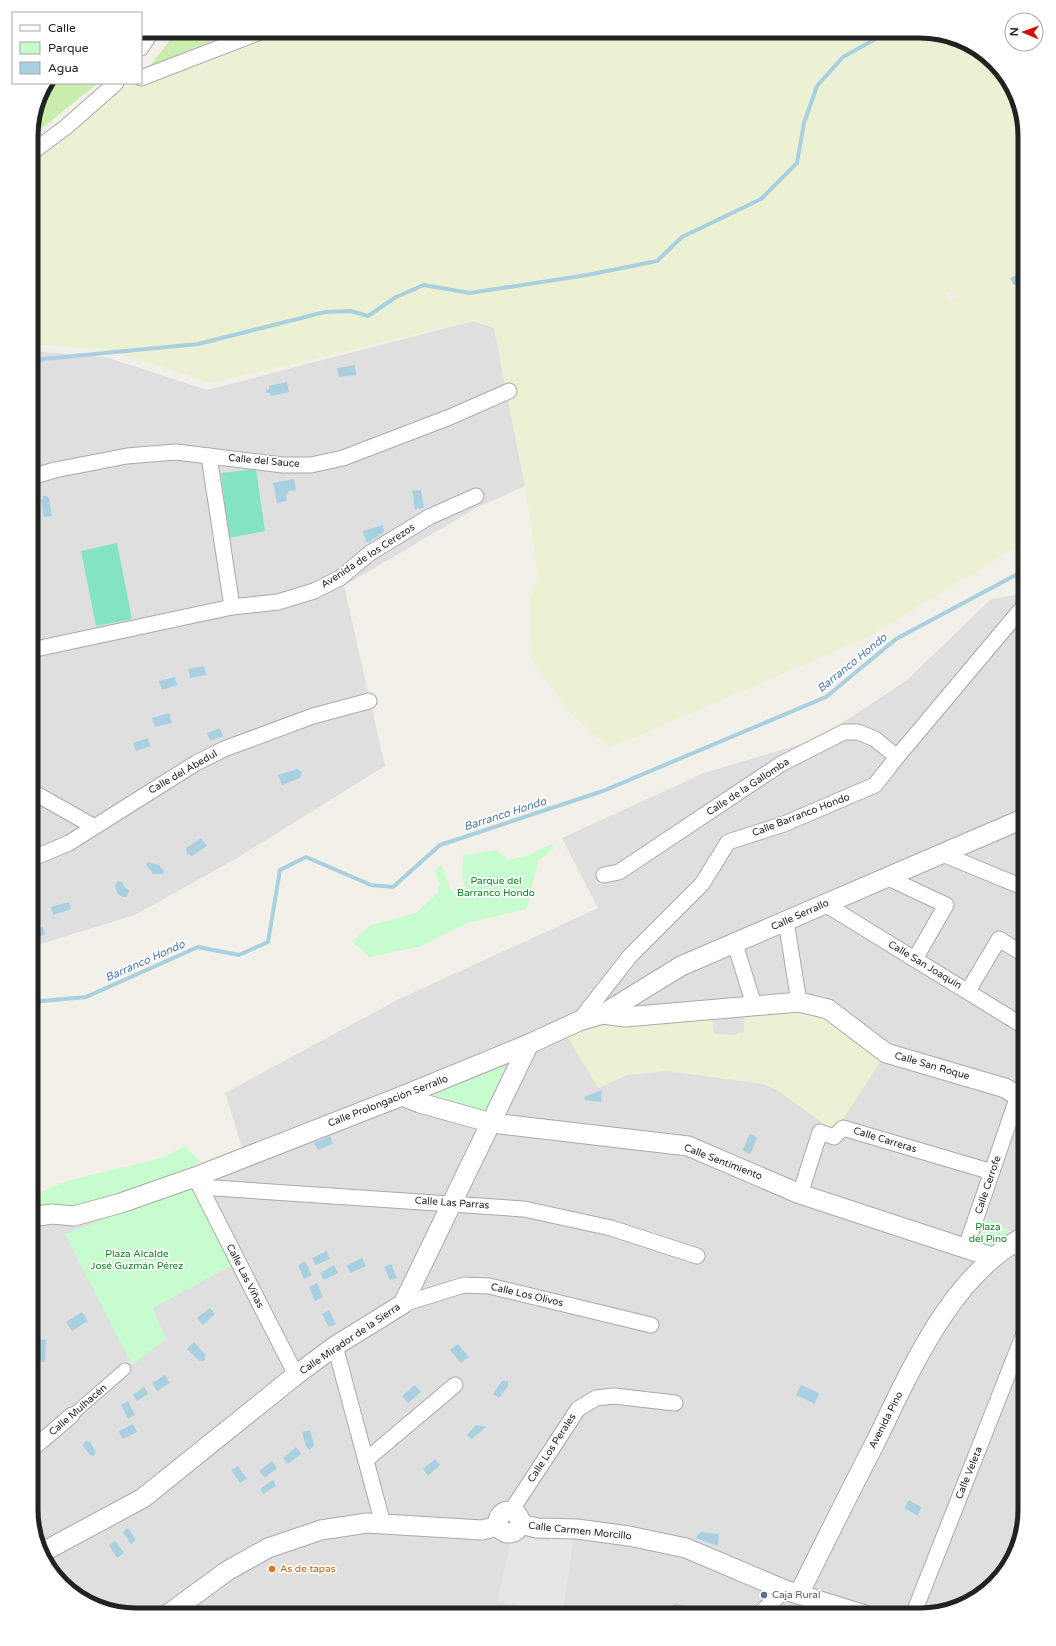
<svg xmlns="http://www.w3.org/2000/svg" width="1056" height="1646" font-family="'Varela Round',sans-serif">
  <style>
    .residential { fill: #e0dfdf }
    .farmland { fill: #edf1d4; fill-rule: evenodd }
    .grass { fill: #c8edad }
    .park { fill: #c6fcce }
    .pitch { fill: #84e3c5 }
    .parking { fill: #e6e6e6 }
    .water { fill: #a8d0e1 }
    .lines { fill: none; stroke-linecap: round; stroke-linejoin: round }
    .stream { stroke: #a8d0e1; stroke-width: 4 }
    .pedestrian-casing { stroke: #a9a9a9; stroke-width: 13 }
    .minor-casing { stroke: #a9a9a9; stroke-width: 17 }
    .tertiary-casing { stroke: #a9a9a9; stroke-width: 21 }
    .pedestrian { stroke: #fff; stroke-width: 11 }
    .minor { stroke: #fff; stroke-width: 15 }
    .tertiary { stroke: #fff; stroke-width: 19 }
    .food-dot { fill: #e8710a; stroke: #fff; stroke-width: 1.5 }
    .service-dot { fill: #5c6f8a; stroke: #fff; stroke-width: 1.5 }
    .labels { text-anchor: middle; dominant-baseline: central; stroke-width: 3.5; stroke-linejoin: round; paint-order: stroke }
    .street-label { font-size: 10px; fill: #222; stroke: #fff }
    .park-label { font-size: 10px; fill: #08881b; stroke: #fff }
    .food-label { font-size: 10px; fill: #c56008; stroke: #fff; text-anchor: start }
    .service-label { font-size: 10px; fill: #4e5e75; stroke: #fff; text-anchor: start }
    .water-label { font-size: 11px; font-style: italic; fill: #4978b7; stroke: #fff }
    .rim { fill: none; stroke: #222; stroke-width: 5 }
  </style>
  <rect width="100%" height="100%" fill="#f2f0e8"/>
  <g class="residential">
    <path d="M473 321 494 328 525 486 478 507 344 586 385 766 237 858 135 915 31 947V351L106 357 207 390Z"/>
    <path d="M1016 595 1025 598V1510L1007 1568 967 1604 920 1615H129L78 1597 42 1557 31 1510V1223L43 1218 69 1226 162 1195 246 1160 225 1093 399 999 598 908 562 838 704 773 818 739 907 680 991 599Z"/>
  </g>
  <g class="farmland">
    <path d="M277 31H927L978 49 1014 89 1025 136V271L1013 276 1014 285 1025 280V544L1016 547 868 637 610 748 572 715 531 660 530 599 539 578 525 486 494 328 473 321 211 383 110 350 31 344V263L33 251 31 235V164L125 88ZM954 290 958 297 950 301 946 293Z"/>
    <path d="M813 1009 884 1056 841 1122 832 1130 777 1090 763 1084 667 1071 628 1075 598 1088 567 1036 601 1026 714 1012 712 1019 714 1034 733 1035H737V1033L744 1032V1018L749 1011Z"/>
  </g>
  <g class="grass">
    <path d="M177 31H236L150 66Z"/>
    <path d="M47 83H98L31 137C31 120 37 96 47 83Z"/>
  </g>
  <g class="park">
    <path d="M552 844 553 850 538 861 527 909 467 923 422 946 369 957 352 941 371 925 416 913 438 893 440 884 435 871 441 864 451 890 456 896 467 894 462 876 463 855 497 850 508 860 526 856Z"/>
    <path d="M499 1065 504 1070 483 1114 429 1100 428 1094Z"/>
    <path d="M185 1146 201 1162 141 1188 69 1210 38 1212 31 1206V1200C53 1178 119 1170 151 1161 163 1158 174 1152 185 1146Z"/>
    <path d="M191 1186 211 1226 234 1264 153 1308 166 1339 132 1365 65 1234Z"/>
    <path d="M982 1216 1012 1232 984 1251 971 1245Z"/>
  </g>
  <g class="pitch">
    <path d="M256 469 265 531 229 538 221 473Z"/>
    <path d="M117 543 132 619 96 626 81 551Z"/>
  </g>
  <path class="parking" d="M574 1536 563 1611 497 1602 510 1544 525 1538H533L534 1541H549V1537Z"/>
  <g class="water">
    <path d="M1025 271V280L1014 285 1010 278Z"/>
    <path d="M355 365 356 375 339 377 337 368Z"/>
    <path d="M287 382 289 392 271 396 270 393H266V390L269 389V386Z"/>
    <path d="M294 479 296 490 289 491 286 495 287 501 277 503 273 483Z"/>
    <path d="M421 490 424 508 415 509 412 491Z"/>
    <path d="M43 496H47L49 499 52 516 44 517 41 500 43 499Z"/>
    <path d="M383 525 384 532 369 542H366L363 531Z"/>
    <path d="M204 666 206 675 190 678 188 669Z"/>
    <path d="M175 677 177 685 162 690 159 681Z"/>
    <path d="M169 713 172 723 155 727 152 718Z"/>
    <path d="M220 728 223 736 210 741 207 733Z"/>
    <path d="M148 738 150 746 136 751 133 743Z"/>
    <path d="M297 769 302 772 300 778 282 785 278 775Z"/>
    <path d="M201 838 207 846 192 856 187 854 186 848Z"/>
    <path d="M148 862 159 865 164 871 163 874H152V872L146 865Z"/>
    <path d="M118 881 122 882 124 887 129 890 127 897C119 898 116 892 115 885Z"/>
    <path d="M69 902 71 909 53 915 51 907Z"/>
    <path d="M43 927 45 935 31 939V930Z"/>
    <path d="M602 1090 601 1102 585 1100 584 1097Z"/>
    <path d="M751 1134 757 1137 751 1153 748 1154 743 1150 749 1135Z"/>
    <path d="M330 1136 333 1144 318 1150 314 1143Z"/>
    <path d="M327 1251 330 1259 316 1265 312 1258Z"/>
    <path d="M362 1258 366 1266 350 1273 347 1265Z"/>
    <path d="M305 1261 312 1275 304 1279 298 1265Z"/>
    <path d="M391 1264 397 1278 390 1280 384 1267Z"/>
    <path d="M334 1265 338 1273 324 1280 320 1273Z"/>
    <path d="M317 1283 323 1297 315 1301 309 1287Z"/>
    <path d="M210 1308 215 1314 203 1325 197 1318Z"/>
    <path d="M329 1310 336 1324 329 1327 322 1314Z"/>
    <path d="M82 1312 88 1321 72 1331 66 1322Z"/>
    <path d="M34 1339 46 1340 45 1362 33 1361Z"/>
    <path d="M194 1342 206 1355 204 1361H199L187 1349Z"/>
    <path d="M458 1344 469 1357 461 1363 450 1350Z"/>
    <path d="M165 1375 170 1383 157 1391 152 1383Z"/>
    <path d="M502 1381H508V1386L499 1398 493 1394Z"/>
    <path d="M415 1385 421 1392 408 1403 402 1396Z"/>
    <path d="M801 1385 819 1393 815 1404 796 1395Z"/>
    <path d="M144 1387 148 1394 137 1401 133 1395Z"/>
    <path d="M128 1401 135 1415 128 1419 121 1405Z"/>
    <path d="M133 1424 137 1432 122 1439 119 1431Z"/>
    <path d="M476 1425 486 1427 472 1439 467 1435Z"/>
    <path d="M310 1430 314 1445 310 1450 306 1447 302 1432Z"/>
    <path d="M85 1441 90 1442 96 1452 94 1456 90 1455 83 1446Z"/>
    <path d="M296 1447 301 1454 288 1464 283 1458Z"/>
    <path d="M435 1459 440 1465 428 1476 423 1469Z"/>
    <path d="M272 1461 277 1468 265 1478 259 1471Z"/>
    <path d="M238 1466 247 1479 240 1483 231 1470Z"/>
    <path d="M273 1480 276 1486 263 1494 260 1489Z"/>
    <path d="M909 1500 921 1507 918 1516 904 1508Z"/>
    <path d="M128 1528 136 1540 131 1544 123 1532Z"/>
    <path d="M700 1532 719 1534 718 1546 696 1538Z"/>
    <path d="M115 1541 124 1553 117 1558 109 1545Z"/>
    <path d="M70 1580 79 1595 77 1596 65 1583Z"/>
  </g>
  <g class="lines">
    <g class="stream">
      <path d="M31 363 43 359 198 344 325 312 351 311 368 316 396 297 424 285 470 293 587 275 657 261 682 237 761 199 797 163 804 123 817 86 843 57 890 31"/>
      <path d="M31 1002 86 997 198 947 239 955 268 942 280 870 306 857 371 885 393 887 440 845 603 791 826 697 896 639 1025 570"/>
    </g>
    <defs>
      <path id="pedestrian" d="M72 1415 125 1369"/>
      <g id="minor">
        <path d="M141 48 152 31"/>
        <path d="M141 78 263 31"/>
        <path d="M31 153 66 127 116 83"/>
        <path d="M209 456 232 607"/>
        <path d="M31 477 55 470 127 456 176 452 283 465H311L343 458 450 417 509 391"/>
        <path d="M31 650 232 607 278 602 314 591 340 578 370 553 429 517 476 496"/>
        <path d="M31 791 93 826"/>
        <path d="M940 853 1025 888"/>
        <path d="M31 859 69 843 196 763 224 749 313 716 369 701"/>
        <path d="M604 875 619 872 781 764 844 732H858L875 739 897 757"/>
        <path d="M886 877 946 905 915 959"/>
        <path d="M825 904 1025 1027"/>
        <path d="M786 921 799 1002"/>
        <path d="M735 944 754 1005"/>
        <path d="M968 991 999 939 1025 955"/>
        <path d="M579 1021 630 956 702 884 728 842 784 824 875 785 897 757 1023 607"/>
        <path d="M196 1179 296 1375"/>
        <path d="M200 1187 524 1209 611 1228 697 1256"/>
        <path d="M800 1194 820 1132 834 1137 843 1128 992 1172"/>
        <path d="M1018 1240 1025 1260"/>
        <path d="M966 1247 1018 1096"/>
        <path d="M403 1304 464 1285 489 1286 651 1325"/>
        <path d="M335 1346 383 1524"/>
        <path d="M31 1450 72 1415"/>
        <path d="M366 1460 455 1385"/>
        <path d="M511 1511 578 1409 596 1398 614 1396 675 1403"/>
        <path d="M676 1615 677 1613"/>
        <path d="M758 1615 785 1590"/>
        <path d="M913 1615 1025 1331"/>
      </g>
      <g id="tertiary">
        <path d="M603 1014 625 1017 799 1002 828 1009 886 1053 1005 1088 1018 1096 1025 1104"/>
        <path d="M402 1096 420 1103 492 1123 688 1146 800 1194 992 1257"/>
        <path d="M31 1217 52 1214 74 1216 121 1203 195 1177 402 1096 529 1044 579 1021 603 1014 681 966 1025 818"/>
        <circle cx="509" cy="1522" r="11"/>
        <path d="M520 1524 537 1528 577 1529 629 1536 686 1548 785 1590 865 1615"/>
        <path d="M41 1553 143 1498 296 1375 335 1346 403 1304 529 1044"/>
        <path d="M799 1594C824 1544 849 1493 875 1443 911 1370 950 1276 1025 1236"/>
        <path d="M167 1615 227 1571 268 1548 321 1530 367 1523 482 1530 499 1526"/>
      </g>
    </defs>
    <use href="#pedestrian" class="pedestrian-casing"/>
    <use href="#minor" class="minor-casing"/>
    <use href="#tertiary" class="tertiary-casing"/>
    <use href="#pedestrian" class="pedestrian"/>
    <use href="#minor" class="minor"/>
    <use href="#tertiary" class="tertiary"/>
  </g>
  <circle class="food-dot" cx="272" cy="1569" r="4"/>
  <circle class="service-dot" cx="764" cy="1595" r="4"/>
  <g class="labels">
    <g class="street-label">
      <text transform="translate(264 461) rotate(5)">Calle del Sauce</text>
      <text transform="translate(368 556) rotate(-33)">Avenida de los Cerezos</text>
      <text transform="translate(183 772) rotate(-30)">Calle del Abedul</text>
      <text transform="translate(748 787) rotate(-33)">Calle de la Gallomba</text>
      <text transform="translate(801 815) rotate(-21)">Calle Barranco Hondo</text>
      <text transform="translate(800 915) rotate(-24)">Calle Serrallo</text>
      <text transform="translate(925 965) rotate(31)">Calle San Joaquín</text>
      <text transform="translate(932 1066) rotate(16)">Calle San Roque</text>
      <text transform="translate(388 1101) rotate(-21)">Calle Prolongación Serrallo</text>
      <text transform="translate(885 1140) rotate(17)">Calle Carreras</text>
      <text transform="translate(723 1162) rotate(21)">Calle Sentimiento</text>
      <text transform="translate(988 1185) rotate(-71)">Calle Cerrofe</text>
      <text transform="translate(452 1203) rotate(4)">Calle Las Parras</text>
      <text transform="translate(245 1276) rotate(63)">Calle Las Viñas</text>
      <text transform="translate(527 1295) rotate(13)">Calle Los Olivos</text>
      <text transform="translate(350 1339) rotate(-34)">Calle Mirador de la Sierra</text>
      <text transform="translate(78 1410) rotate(-41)">Calle Mulhacén</text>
      <text transform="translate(886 1420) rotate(-63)">Avenida Pino</text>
      <text transform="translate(552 1448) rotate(-57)">Calle Los Perales</text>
      <text transform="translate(969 1473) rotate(-68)">Calle Veleta</text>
      <text transform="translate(580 1531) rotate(6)">Calle Carmen Morcillo</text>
    </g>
    <g class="park-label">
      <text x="496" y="881">Parque del<tspan x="496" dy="12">Barranco Hondo</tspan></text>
      <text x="988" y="1227">Plaza<tspan x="988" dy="12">del Pino</tspan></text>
      <text x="137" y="1254">Plaza Alcalde<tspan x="137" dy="12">José Guzmán Pérez</tspan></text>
    </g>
    <g class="food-label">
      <text x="280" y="1569">As de tapas</text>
    </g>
    <g class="service-label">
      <text x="772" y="1595">Caja Rural</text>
    </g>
    <g class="water-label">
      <text transform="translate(852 663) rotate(-39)">Barranco Hondo</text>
      <text transform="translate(505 814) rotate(-18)">Barranco Hondo</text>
      <text transform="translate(145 961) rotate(-24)">Barranco Hondo</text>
    </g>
  </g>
  <path d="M0 0H1056V1646H0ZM136 38H920A98 98 0 0 1 1018 136V1510A98 98 0 0 1 920 1608H136A98 98 0 0 1 38 1510V136A98 98 0 0 1 136 38Z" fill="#fff" fill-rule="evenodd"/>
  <path class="rim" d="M136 38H920A98 98 0 0 1 1018 136V1510A98 98 0 0 1 920 1608H136A98 98 0 0 1 38 1510V136A98 98 0 0 1 136 38Z"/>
  <rect x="12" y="12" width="130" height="72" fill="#ffffff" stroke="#a7a7a7"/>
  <rect x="20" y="25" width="20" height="6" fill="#ffffff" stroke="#a7a7a7"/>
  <text x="48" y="32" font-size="12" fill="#222222">Calle</text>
  <rect x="20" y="42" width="20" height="12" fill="#c6fcce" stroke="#a7a7a7"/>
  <text x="48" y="52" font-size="12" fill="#222222">Parque</text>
  <rect x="20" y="62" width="20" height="12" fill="#a8d0e1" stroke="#a7a7a7"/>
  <text x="48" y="72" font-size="12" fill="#222222">Agua</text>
  <g transform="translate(1024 32) rotate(272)"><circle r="19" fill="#ffffff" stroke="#a7a7a7"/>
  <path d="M0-3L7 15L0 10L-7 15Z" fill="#d30f00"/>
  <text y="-6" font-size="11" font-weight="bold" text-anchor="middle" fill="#222222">N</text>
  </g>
</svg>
